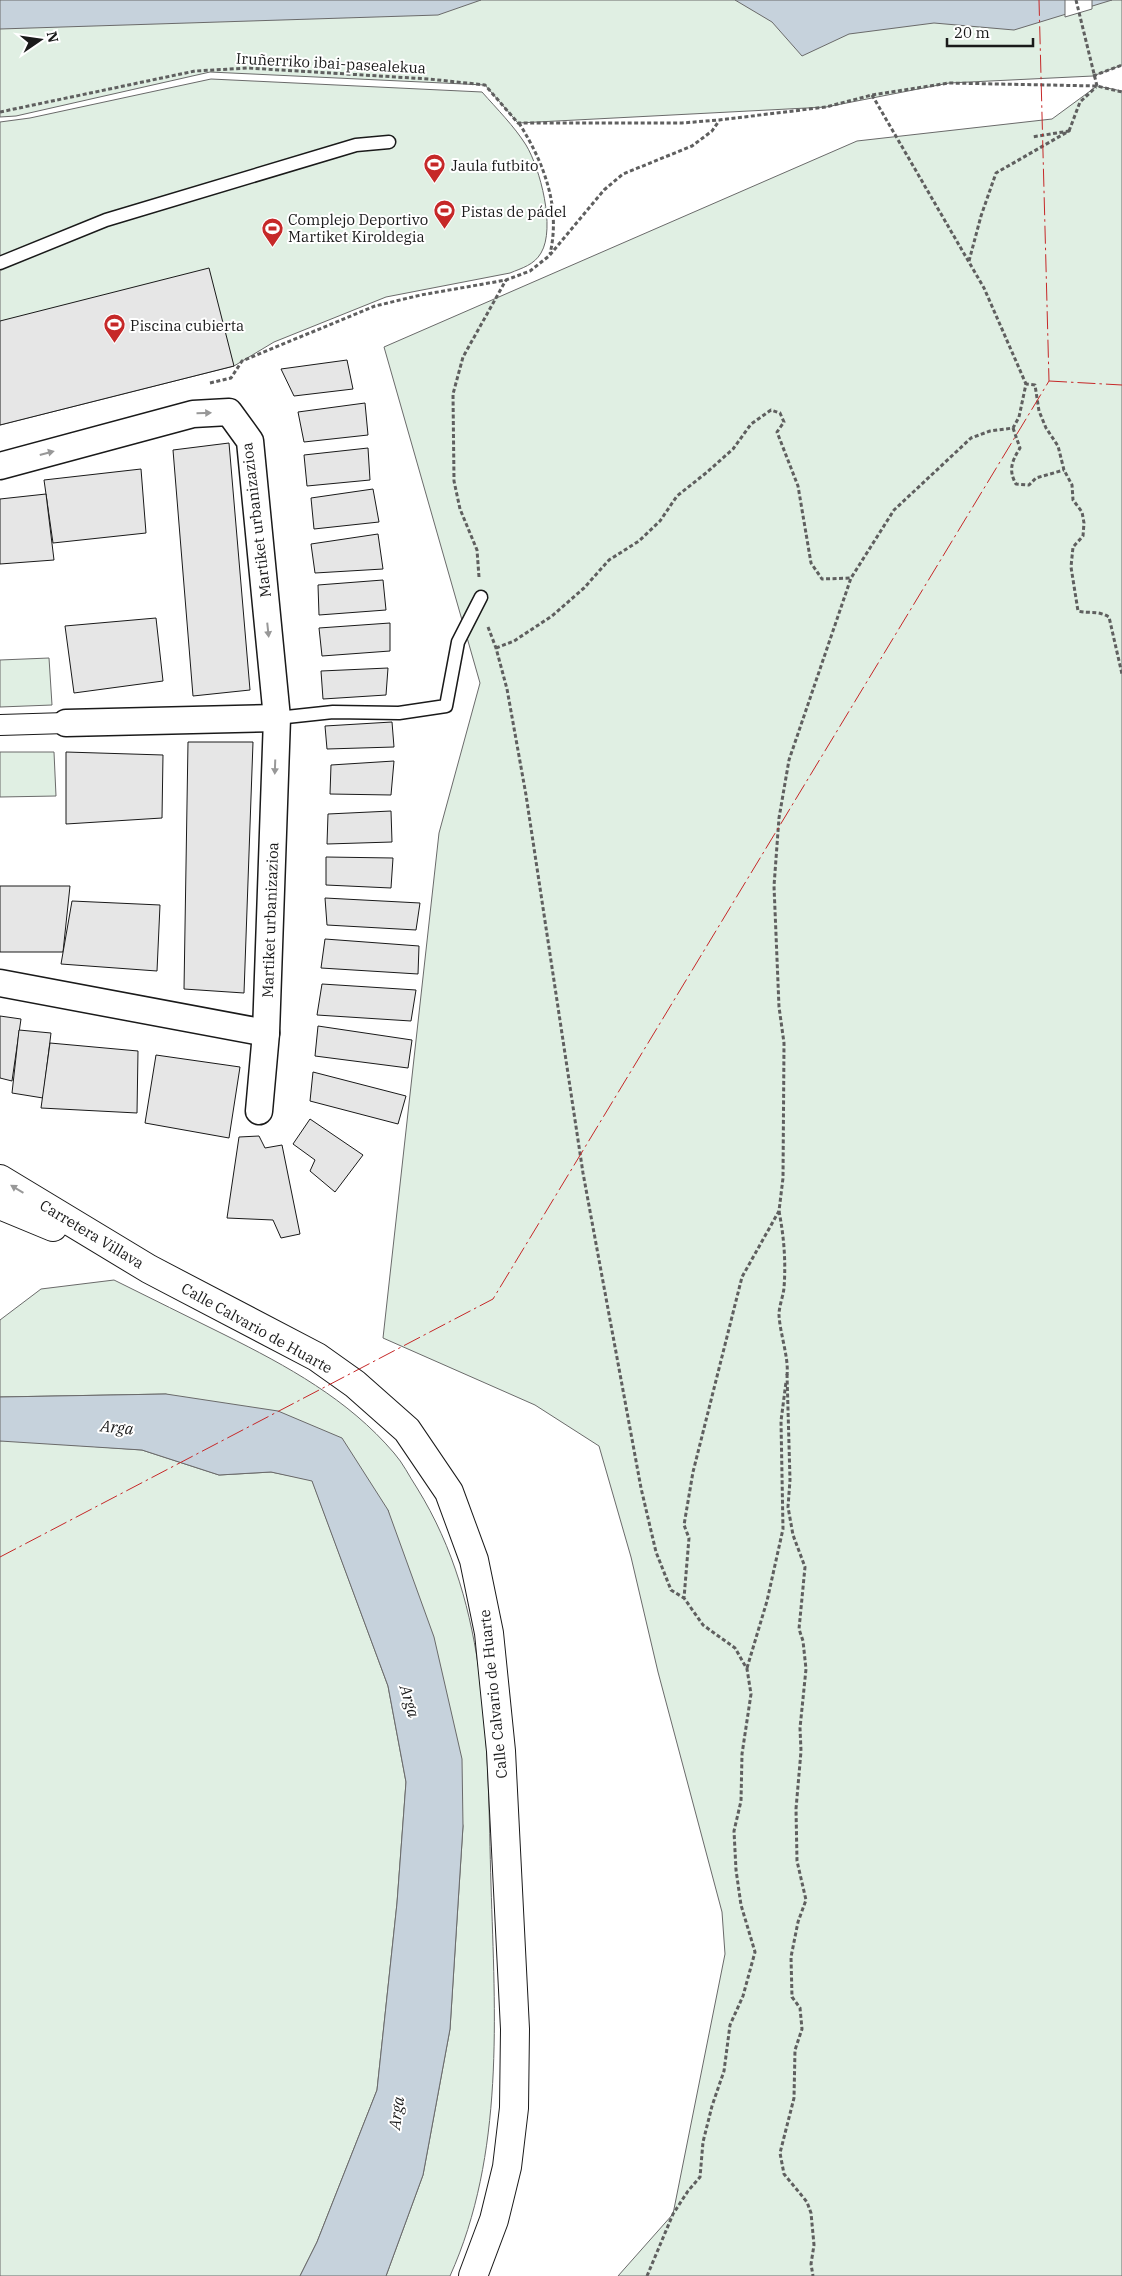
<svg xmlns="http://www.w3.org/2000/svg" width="1122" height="2276" font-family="'IBM Plex Serif',serif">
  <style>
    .green { fill: #e0efe3; stroke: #6a6a6a }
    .water { fill: #c6d2dc; stroke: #6a6a6a }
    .pier { fill: #fff; stroke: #6a6a6a }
    .building { fill: #e6e6e6; stroke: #1a1a1a }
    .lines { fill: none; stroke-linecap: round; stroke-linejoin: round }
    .service-casing { stroke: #1a1a1a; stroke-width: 15 }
    .pedestrian-casing { stroke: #1a1a1a; stroke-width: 22 }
    .minor-casing { stroke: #1a1a1a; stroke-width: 29 }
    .secondary-casing { stroke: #1a1a1a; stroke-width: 30 }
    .path { stroke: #5f5f5f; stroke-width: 3; stroke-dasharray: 4 2.5; stroke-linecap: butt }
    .service { stroke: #fff; stroke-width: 12 }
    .pedestrian { stroke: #fff; stroke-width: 20 }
    .minor { stroke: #fff; stroke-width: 26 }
    .secondary { stroke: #fff; stroke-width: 28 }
    .power { stroke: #c62828; stroke-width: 1; stroke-dasharray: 18 4 2.5 4; stroke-linecap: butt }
    .oneway { fill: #989898 }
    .labels { text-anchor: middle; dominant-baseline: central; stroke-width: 4; stroke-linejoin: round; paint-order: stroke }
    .street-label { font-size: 15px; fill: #1a1a1a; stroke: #fff }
    .poi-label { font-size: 15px; fill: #1a1a1a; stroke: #fff; text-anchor: start }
    .water-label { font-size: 16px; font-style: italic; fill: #1a1a1a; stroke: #fff }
  </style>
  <rect width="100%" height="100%" fill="#fff"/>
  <g class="green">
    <path d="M0 0H1122V65L1093 76 949 83 826 107 518 123 485 85 210 72 16 116 0 117Z"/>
    <path d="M211 79 482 92C497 109 514 126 526 145 540 168 556 228 541 253 534 265 522 268 510 273L386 297 274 342 234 366 0 425V122L30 118Z"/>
    <path d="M1097 86 1122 91V2276H618L673 2214 725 1954 722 1912 658 1672 631 1557 599 1446 535 1405 383 1338 439 833 480 683 384 347 857 141 1052 119Z"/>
    <path d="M49 658 52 705 0 707V660Z"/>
    <path d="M0 752H54L56 796 0 797Z"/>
    <path d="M114 1280C151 1298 188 1317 225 1335 287 1366 348 1399 394 1453 403 1463 409 1476 417 1488 491 1607 487 1749 491 1885 495 2015 505 2154 450 2276H386L423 2175 450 2029 463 1826 388 1510 166 1394 0 1397V1320L41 1289Z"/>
    <path d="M6 1440 142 1450 219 1475 271 1472 312 1480 388 1686 406 1782 397 1903 377 2090 317 2242 300 2276H0V1441Z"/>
  </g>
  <g class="water">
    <path d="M0 0H481L438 15 0 29Z"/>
    <path d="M735 0H1112L1014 30 934 23 849 34 802 56 772 22Z"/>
    <path d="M166 1394 278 1411 342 1438 388 1510 434 1637 462 1759 463 1826 450 2029 423 2175 386 2276H300L317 2242 377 2090 397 1903 406 1782 388 1686 312 1481 271 1472 219 1475 142 1450 0 1441V1397Z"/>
  </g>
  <path class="pier" d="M1065 0H1092V9L1065 17Z"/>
  <g class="building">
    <path d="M209 268 234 366 0 425V321Z"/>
    <path d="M347 360 353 389 294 396 281 369Z"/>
    <path d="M365 403 368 435 304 442 298 412Z"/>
    <path d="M229 443 250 690 193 696 173 450Z"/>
    <path d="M368 448 370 480 307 486 304 455Z"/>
    <path d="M141 469 146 533 53 543 44 480Z"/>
    <path d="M373 489 379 522 314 529 311 498Z"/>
    <path d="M46 494 54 560 0 564V499Z"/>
    <path d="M378 534 383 569 315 573 311 544Z"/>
    <path d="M383 580 386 610 319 615 318 585Z"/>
    <path d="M156 618 163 681 74 693 65 626Z"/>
    <path d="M390 623V651L322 656 319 628Z"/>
    <path d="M388 668 386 695 323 699 321 671Z"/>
    <path d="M392 722 394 747 327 749 325 726Z"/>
    <path d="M188 742H253L244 993 184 989Z"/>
    <path d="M66 752 163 755 162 818 66 824Z"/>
    <path d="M394 761 391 795 330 794 331 765Z"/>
    <path d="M391 811 392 842 327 844 328 814Z"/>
    <path d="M326 857 393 858 391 888 326 885Z"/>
    <path d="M0 886H70L63 952H0Z"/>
    <path d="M325 898 420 903 416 930 327 925Z"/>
    <path d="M72 901 160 905 157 971 61 964Z"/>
    <path d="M325 939 419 946 418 974 321 968Z"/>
    <path d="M322 984 416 990 411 1021 317 1015Z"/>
    <path d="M0 1016 21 1019 12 1081 0 1078Z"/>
    <path d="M318 1026 412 1040 408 1068 315 1056Z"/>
    <path d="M19 1030 51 1033 43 1098 12 1093Z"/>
    <path d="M50 1043 138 1051 137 1113 41 1108Z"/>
    <path d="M156 1055 240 1067 229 1138 145 1123Z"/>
    <path d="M313 1072 406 1096 398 1124 310 1101Z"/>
    <path d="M310 1119 363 1155 335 1192 310 1171 315 1160 293 1144Z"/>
    <path d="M259 1136 265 1148 282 1145 300 1234 281 1238 273 1220 227 1218 239 1137Z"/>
  </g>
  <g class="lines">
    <defs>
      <g id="service">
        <path d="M0 263 106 220 356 145 389 142"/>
        <path d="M277 718 333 712 399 713 446 706 458 642 481 597"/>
      </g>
      <path id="pedestrian" d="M0 725 66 723"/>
      <g id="minor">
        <path d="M0 466 193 414 229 412 250 441 277 718 266 1033 259 1111"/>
        <path d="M66 723 277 718"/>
        <path d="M0 983 266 1033"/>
      </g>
      <g id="secondary">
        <path d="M0 1179 149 1269 317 1357 355 1384 407 1430 449 1492 474 1560 489 1633 501 1751 515 2029 514 2108 507 2167 494 2220 473 2276"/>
        <path d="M0 1205 53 1227"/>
      </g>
    </defs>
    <use href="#service" class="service-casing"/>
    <use href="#pedestrian" class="pedestrian-casing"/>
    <use href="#minor" class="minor-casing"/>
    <use href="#secondary" class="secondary-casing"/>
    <g class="path">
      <path d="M1076 0 1097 86"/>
      <path d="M1093 76 1122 65"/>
      <path d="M872 95 984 288 1026 384"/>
      <path d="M0 112 195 71 248 68 429 79 485 85 518 123H682L719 120 826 107 872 95 949 83 1097 86 1122 92"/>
      <path d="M519 123C544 163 561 207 550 254"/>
      <path d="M1069 131 1080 102 1096 87"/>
      <path d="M969 261 981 216 996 173 1069 131 1032 137"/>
      <path d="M210 383 231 378 242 361 375 306 421 295 506 280 530 271 549 256 604 190 623 174 692 146 712 131 719 121"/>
      <path d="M1013 428 1020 448C1012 461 1008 470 1016 484L1029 485 1036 478 1064 470"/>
      <path d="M479 577 477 550 460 509 454 481 453 394 463 357 506 280"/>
      <path d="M488 627 496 648 507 689 526 795 583 1173 641 1488 656 1552 671 1590 684 1598"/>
      <path d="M496 648 514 641 552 616 584 588 609 560 639 541 660 521 677 496 706 473 733 449 751 424 771 410 780 413 784 422 777 432 798 486 811 563 822 579 851 578"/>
      <path d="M779 1211C784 1237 786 1262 784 1288 783 1297 779 1306 779 1315 780 1334 789 1358 787 1375"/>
      <path d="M787 1374 790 1480 788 1507 793 1535 805 1567 799 1629 803 1641 806 1669 800 1728 801 1751 796 1809 797 1861 806 1900 798 1922 791 1957 792 1997 800 2008 802 2029 795 2050 794 2098 780 2153 784 2174 807 2202 811 2213 814 2245 811 2264 813 2276"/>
      <path d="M747 1668 767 1601 783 1529 781 1421 786 1382"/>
      <path d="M647 2276 673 2214 688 2191 700 2177 703 2142 712 2106 724 2071 730 2025 743 1996 755 1952 741 1905 736 1870 734 1831 741 1801 742 1754 751 1694 747 1669 735 1648 703 1625 684 1598 689 1538 684 1525 693 1472 742 1277 779 1211 783 1178 784 1043 779 1007 774 886 779 818 789 760 851 578 894 510 971 438 990 431 1013 428 1019 417 1026 384 1035 385 1039 411 1046 428 1058 446 1064 470 1072 485 1073 500 1082 512 1084 523 1083 536 1073 547 1071 567 1078 611C1090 614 1097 610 1109 617L1122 674"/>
    </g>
    <use href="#service" class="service"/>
    <use href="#pedestrian" class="pedestrian"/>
    <use href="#minor" class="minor"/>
    <use href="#secondary" class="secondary"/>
    <g class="power">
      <path d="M1049 381 1122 385"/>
      <path d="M0 1557 493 1299 1049 381 1039 0"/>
    </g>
  </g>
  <defs><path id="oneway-solid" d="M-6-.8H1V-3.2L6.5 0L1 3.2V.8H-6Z" transform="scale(1.25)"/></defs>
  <g class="oneway">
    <use href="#oneway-solid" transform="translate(204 413) rotate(-2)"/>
    <use href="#oneway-solid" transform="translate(47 453) rotate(-15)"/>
    <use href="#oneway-solid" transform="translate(268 630) rotate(84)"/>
    <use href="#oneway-solid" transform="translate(275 767) rotate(92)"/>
    <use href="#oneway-solid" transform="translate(17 1189) rotate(-149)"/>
  </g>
  <defs>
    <symbol id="stadium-pin" viewBox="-11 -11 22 30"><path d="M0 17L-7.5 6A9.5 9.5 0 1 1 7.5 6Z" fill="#c62828" stroke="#fff"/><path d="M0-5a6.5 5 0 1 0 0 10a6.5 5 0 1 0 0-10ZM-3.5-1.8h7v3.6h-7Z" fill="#fff"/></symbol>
  </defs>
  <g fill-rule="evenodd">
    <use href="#stadium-pin" x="422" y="152" width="25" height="34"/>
    <use href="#stadium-pin" x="432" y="198" width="25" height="34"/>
    <use href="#stadium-pin" x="260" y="216" width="25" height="34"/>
    <use href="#stadium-pin" x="102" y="312" width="25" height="34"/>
  </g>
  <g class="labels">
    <g class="street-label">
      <text transform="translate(331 63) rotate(3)">Iruñerriko ibai-pasealekua</text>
      <text transform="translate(256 520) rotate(-97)">Martiket urbanizazioa</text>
      <text transform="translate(270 920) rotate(-88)">Martiket urbanizazioa</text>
      <text transform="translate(92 1234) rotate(31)">Carretera Villava</text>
      <text transform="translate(257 1328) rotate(29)">Calle Calvario de Huarte</text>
      <text transform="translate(493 1694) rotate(-96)">Calle Calvario de Huarte</text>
    </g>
    <g class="poi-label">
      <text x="451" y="165">Jaula futbito</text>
      <text x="461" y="211">Pistas de pádel</text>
      <text x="288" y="219">Complejo Deportivo<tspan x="288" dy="17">Martiket Kiroldegia</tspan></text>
      <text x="130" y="325">Piscina cubierta</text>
    </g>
    <g class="water-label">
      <text transform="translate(117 1427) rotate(6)">Arga</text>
      <text transform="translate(410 1701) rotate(73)">Arga</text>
      <text transform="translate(396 2113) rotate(-82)">Arga</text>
    </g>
  </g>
  <g transform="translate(40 40) rotate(77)" stroke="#ffffff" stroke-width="4" paint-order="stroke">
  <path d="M0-4L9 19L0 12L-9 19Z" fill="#1a1a1a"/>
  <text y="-8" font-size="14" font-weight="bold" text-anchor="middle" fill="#1a1a1a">N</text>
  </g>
  <path d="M947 38v8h86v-8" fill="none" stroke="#1a1a1a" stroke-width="2.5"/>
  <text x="954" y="38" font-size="15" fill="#1a1a1a" stroke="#ffffff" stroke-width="4" paint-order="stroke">20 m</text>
</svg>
